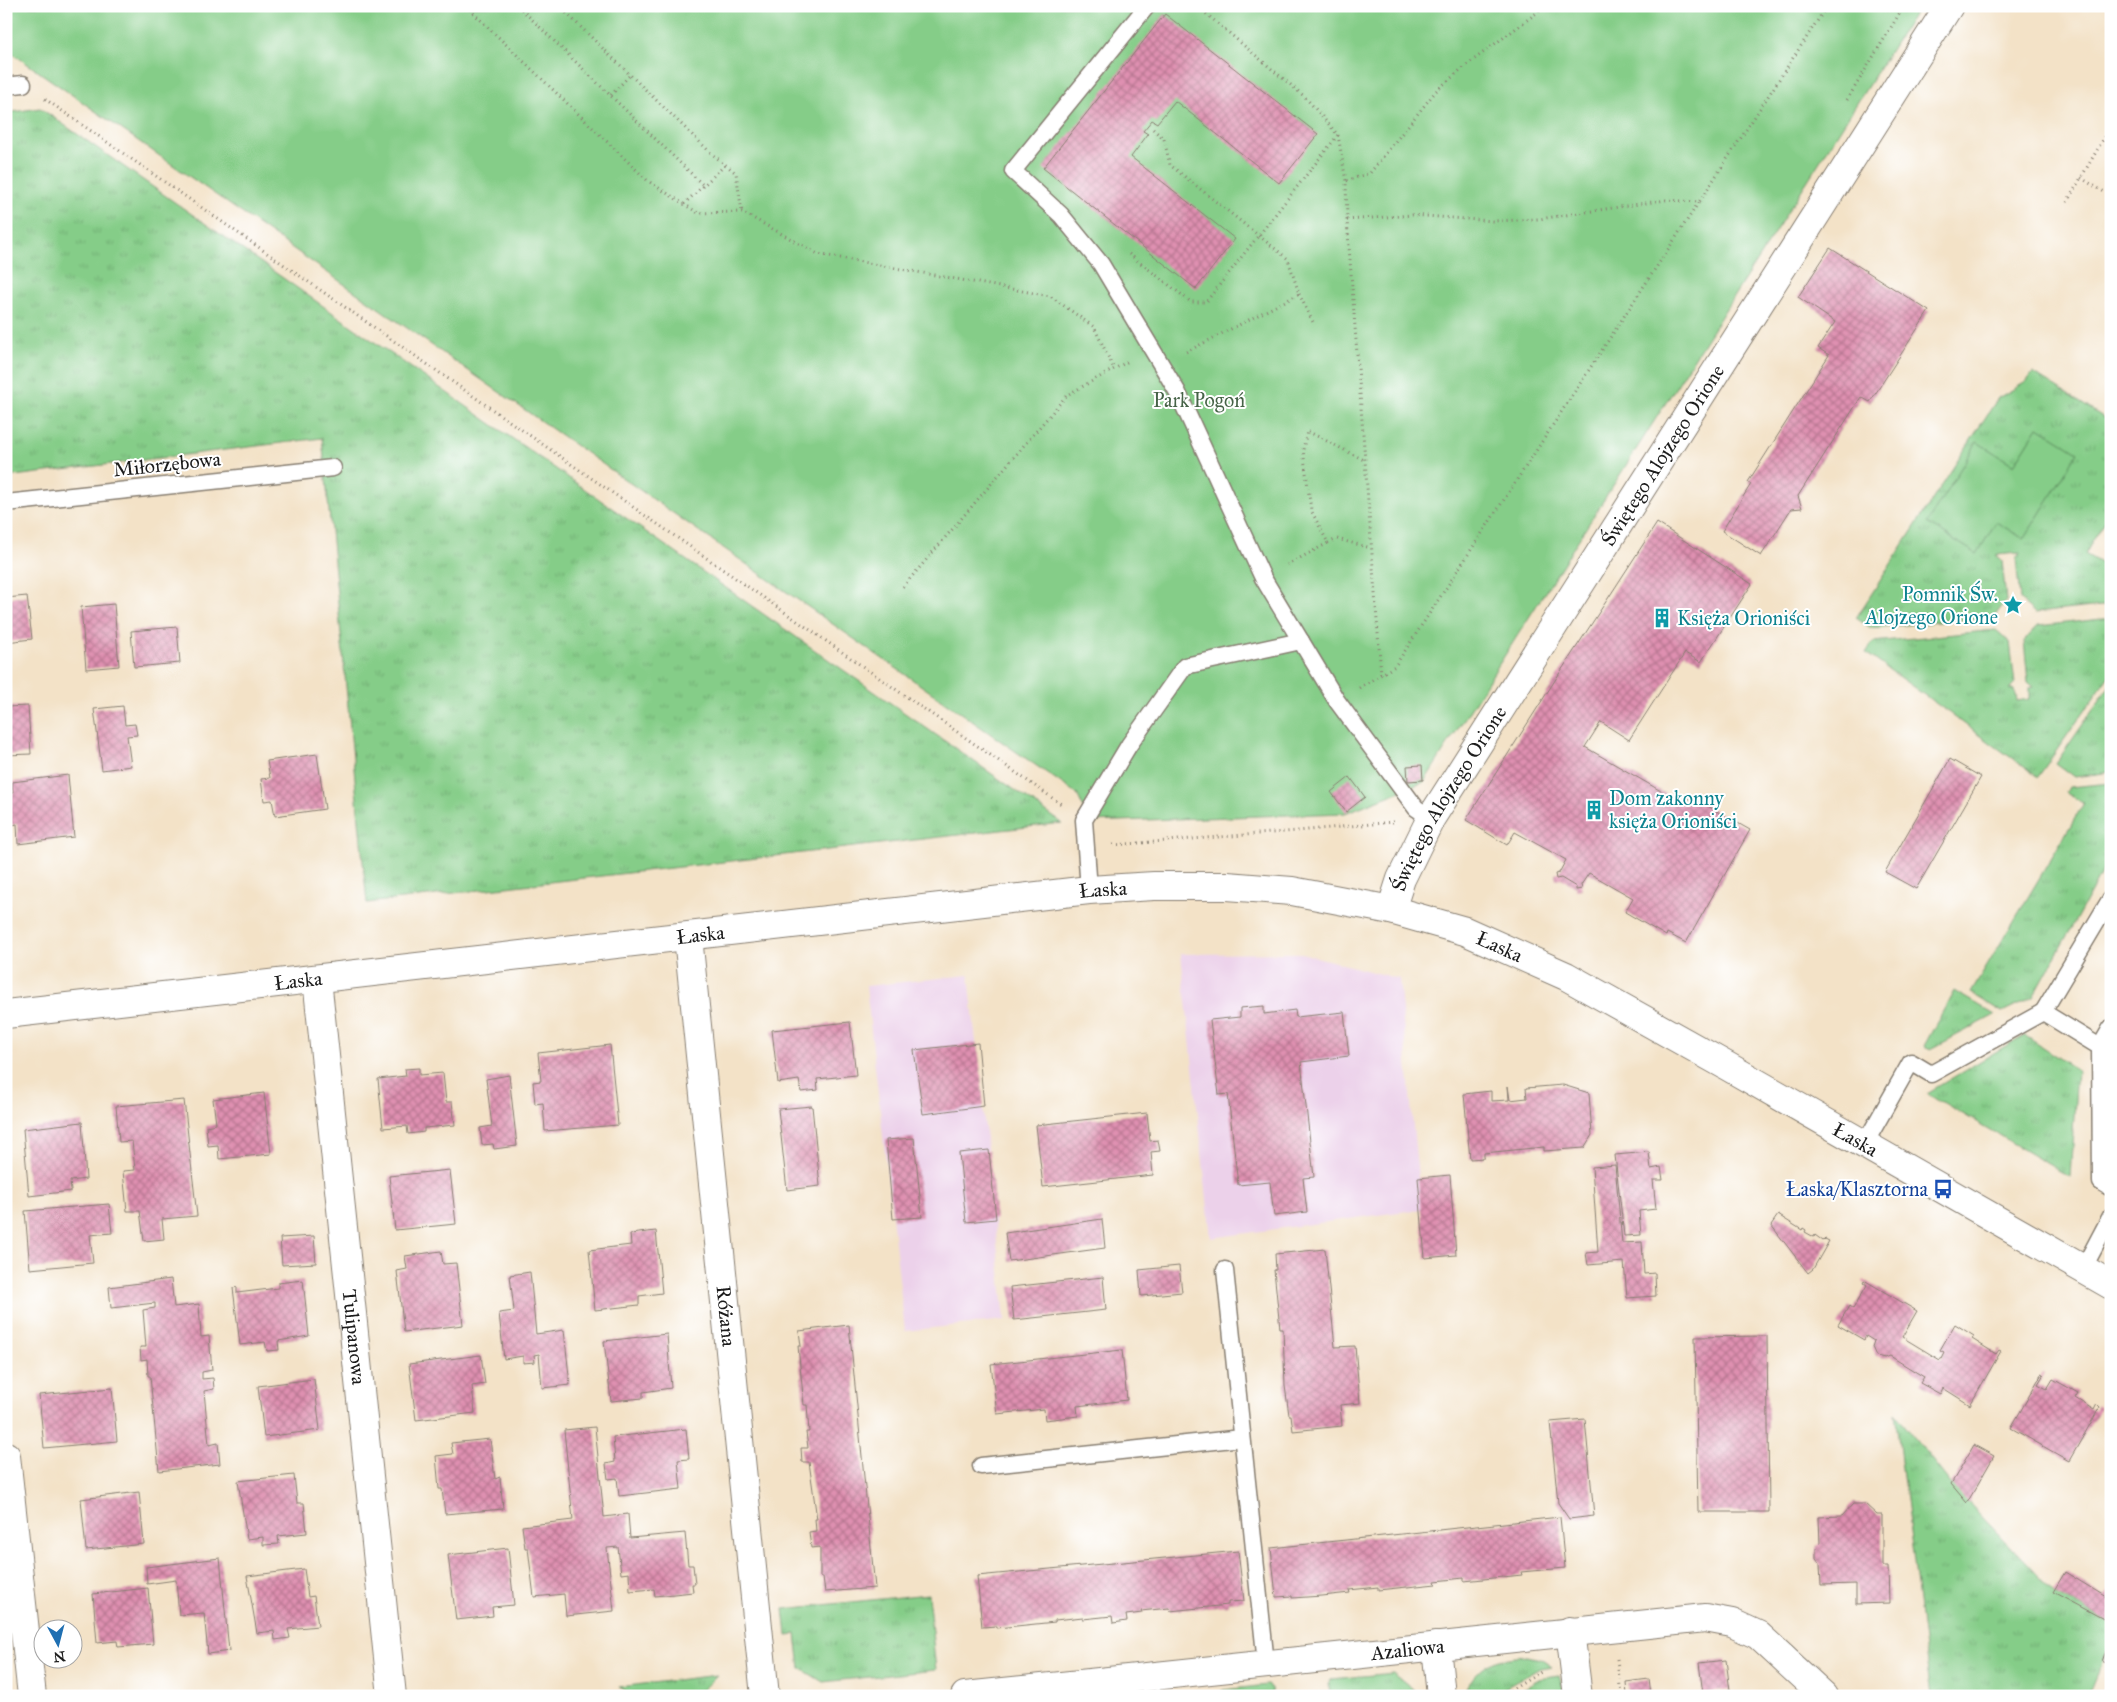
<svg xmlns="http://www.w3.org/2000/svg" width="2117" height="1702" font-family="'IM FELL Great Primer',serif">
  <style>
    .built { fill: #ecd1ea }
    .grass { fill: url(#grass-tufts); stroke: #507452 }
    .park { fill: #85cd88; stroke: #507452 }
    .building { fill: url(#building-cross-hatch) }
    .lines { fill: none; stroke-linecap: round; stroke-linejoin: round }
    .service-casing { stroke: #887f72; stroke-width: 19 }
    .minor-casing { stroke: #887f72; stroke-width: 30 }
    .tertiary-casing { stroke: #887f72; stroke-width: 30 }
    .path { stroke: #887f72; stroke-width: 3; stroke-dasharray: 1 4; stroke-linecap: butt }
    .service { stroke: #fff; stroke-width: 16 }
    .minor { stroke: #fff; stroke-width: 28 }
    .tertiary { stroke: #fff; stroke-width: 28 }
    .labels { text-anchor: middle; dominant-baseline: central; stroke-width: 4; stroke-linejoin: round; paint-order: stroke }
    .park-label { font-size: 20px; fill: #466347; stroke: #fff }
    .street-label { font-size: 20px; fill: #1c1c1c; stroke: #fff }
    .culture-label { font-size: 20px; fill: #0d838f; stroke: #fff; text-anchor: start }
    .transit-label { font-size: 20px; fill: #164399; stroke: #fff; text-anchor: end }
  </style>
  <defs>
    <pattern id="grass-tufts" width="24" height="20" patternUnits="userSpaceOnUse" patternTransform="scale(1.25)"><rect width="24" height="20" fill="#85cd88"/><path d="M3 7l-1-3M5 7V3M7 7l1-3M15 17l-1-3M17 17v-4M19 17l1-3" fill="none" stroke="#72af75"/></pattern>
    <pattern id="building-cross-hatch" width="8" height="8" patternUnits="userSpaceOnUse" patternTransform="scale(1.25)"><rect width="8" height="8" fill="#df90b1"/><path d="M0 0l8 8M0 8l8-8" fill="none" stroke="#b4758f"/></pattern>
  </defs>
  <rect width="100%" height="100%" fill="#fff"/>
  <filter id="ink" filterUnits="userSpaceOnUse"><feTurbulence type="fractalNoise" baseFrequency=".02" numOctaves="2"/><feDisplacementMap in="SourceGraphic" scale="10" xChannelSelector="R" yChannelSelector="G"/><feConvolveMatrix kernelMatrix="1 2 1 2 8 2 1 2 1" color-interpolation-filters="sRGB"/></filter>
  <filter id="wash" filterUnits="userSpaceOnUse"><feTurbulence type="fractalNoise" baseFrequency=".0096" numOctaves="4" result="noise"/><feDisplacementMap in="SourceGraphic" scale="20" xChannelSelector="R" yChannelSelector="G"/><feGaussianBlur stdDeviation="1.12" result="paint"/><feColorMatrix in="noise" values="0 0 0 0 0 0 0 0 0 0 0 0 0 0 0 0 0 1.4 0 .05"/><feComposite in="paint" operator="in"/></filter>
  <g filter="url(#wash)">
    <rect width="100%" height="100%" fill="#f3e2c7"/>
    <g class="built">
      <path d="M1301 953 1399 979 1421 1209 1211 1238 1181 954Z"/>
      <path d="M969 975 1005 1320 905 1331 866 986Z"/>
    </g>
    <g class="grass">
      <path d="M40 108 1062 823 367 903 322 438 6 477V113Z"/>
      <path d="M2033 373 2111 422V511L2085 554 2111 569V605L2035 613 2020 600 2016 559 2020 553 1996 555 2002 560 2006 601 1994 617 1871 628 1856 618 1998 398 2026 382Z"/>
      <path d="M2111 618V673L2038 777 1866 653 1873 642 1996 630 2010 642 2015 684 2009 690H2015L2017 701 2029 699V688L2034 687 2028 682 2024 641 2038 626Z"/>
      <path d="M2111 684V772L2075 777 2056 763Z"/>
      <path d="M2111 783V856L2033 997 2002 1012 1971 993 2084 803 2066 793 2069 787Z"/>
      <path d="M1954 991 1995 1015 1931 1049 1924 1046Z"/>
      <path d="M2024 1035 2077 1070 2070 1177 1927 1093Z"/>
      <path d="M2111 1044V1182L2108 1180Z"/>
      <path d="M1895 1413 1951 1484 2053 1592 2111 1623V1641L2088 1696H1931Z"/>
      <path d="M928 1594 936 1670 823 1682 800 1668 796 1634 787 1635 784 1609Z"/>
      <path d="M1528 1656 1542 1659 1552 1666 1540 1668 1491 1696H1464C1475 1663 1497 1658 1528 1656Z"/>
      <path d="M1393 1673 1422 1696H1330L1329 1683 1332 1679Z"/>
      <path d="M717 1675 703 1689 694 1696H633L619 1687Z"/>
      <path d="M1559 1675 1566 1696H1511L1544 1677Z"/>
      <path d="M1267 1685 1271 1688 1272 1696H1218V1694L1223 1690Z"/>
    </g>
    <g class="park">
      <path d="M6 6H1919L1424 782 1345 813 1090 822 1077 794 6 49Z"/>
      <path d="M2038 427 2078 452 2024 539 1996 522 1977 554 1927 523 1977 442 2014 465Z"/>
    </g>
    <g id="blocks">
      <g class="building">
        <path d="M1165 14 1318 134 1279 183 1175 101 1157 123 1152 120 1143 131 1148 134 1131 157 1235 239 1196 289 1043 168Z"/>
        <path d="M1830 248 1929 311 1870 402 1861 397 1798 496 1802 508 1791 509 1761 556 1722 531 1751 484 1748 482 1829 355 1818 348 1835 322 1798 297Z"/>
        <path d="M1657 523 1752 584 1701 662 1685 653 1629 740 1601 722 1585 747 1685 805 1690 796 1750 830 1686 943 1667 933 1666 936 1625 912 1633 898 1589 873 1581 885 1582 889 1576 890V887L1561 878 1556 879 1555 874 1559 873 1566 860 1515 832 1507 845 1466 820 1559 674Z"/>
        <path d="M27 596 32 639 6 642V598Z"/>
        <path d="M114 604 119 666 86 669 81 607Z"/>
        <path d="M177 627 180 663 134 667 131 631Z"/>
        <path d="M28 706 31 754 6 755V707Z"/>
        <path d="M123 706 125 725 135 724 137 735 127 736 131 766 102 770 94 709Z"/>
        <path d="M317 754 325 809 275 816 272 800 264 801 261 779 270 778 267 761Z"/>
        <path d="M1950 759 1981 777 1916 889 1885 872Z"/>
        <path d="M1422 765 1423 780 1408 781 1407 766Z"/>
        <path d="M68 775 74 837 18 844 17 824 8 826 6 812V793H13L12 782Z"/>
        <path d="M1350 777 1365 797 1346 812 1331 792Z"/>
        <path d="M1264 1006V1014L1295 1010 1296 1017 1344 1012 1349 1056 1301 1062 1314 1177 1303 1178 1307 1212 1274 1216 1270 1182 1238 1185 1228 1094 1219 1095 1210 1020 1240 1017V1008Z"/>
        <path d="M850 1022 856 1075 817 1079 818 1090 801 1092 799 1080 778 1083 772 1030Z"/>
        <path d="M978 1043 984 1106 923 1114 914 1050Z"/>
        <path d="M610 1045 618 1125 545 1131 543 1103 535 1104 533 1082 541 1081 538 1053Z"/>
        <path d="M419 1068V1075L443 1073 446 1102H452L455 1125 424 1128V1132L408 1134 407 1126 383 1128 378 1079 406 1076 405 1069Z"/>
        <path d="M509 1075 517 1146 494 1149 493 1144 482 1145 480 1128 492 1126 486 1079Z"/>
        <path d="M1563 1085 1589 1093 1592 1135 1584 1148 1544 1151V1147L1484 1153V1158L1470 1159 1464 1094 1491 1091V1101L1509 1100 1508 1086 1510 1100 1527 1098 1526 1088Z"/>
        <path d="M264 1093 271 1154 219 1159 218 1145 208 1146 206 1126 216 1124 213 1099Z"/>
        <path d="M184 1100 197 1216 162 1219 164 1239 144 1241 140 1211H127L123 1171 135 1170 132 1141 119 1142 116 1106Z"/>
        <path d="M812 1106 820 1186 787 1190 778 1109Z"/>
        <path d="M1147 1113 1150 1141 1158 1140 1160 1151 1151 1152 1153 1175 1043 1187 1036 1125Z"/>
        <path d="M82 1122 86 1179 70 1181 71 1191 29 1196 23 1129Z"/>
        <path d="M914 1138 922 1217 893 1219 886 1140Z"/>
        <path d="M989 1150 996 1219 966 1222 959 1153Z"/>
        <path d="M1649 1152 1651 1169 1661 1167 1663 1180H1653L1656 1209 1639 1211 1641 1235 1624 1236 1615 1155Z"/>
        <path d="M1615 1165 1622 1243 1642 1242 1644 1274 1655 1273 1656 1296 1627 1298 1624 1262 1588 1265 1586 1253 1598 1252 1592 1167Z"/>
        <path d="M450 1170 456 1224 395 1230 389 1176Z"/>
        <path d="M1450 1175 1456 1255 1425 1258 1418 1178Z"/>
        <path d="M109 1204 112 1233 90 1235 93 1263 30 1269 25 1211Z"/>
        <path d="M1778 1215 1802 1230 1803 1228 1806 1230 1805 1232 1814 1237 1815 1235 1823 1241 1825 1239 1829 1241 1813 1269 1808 1273 1771 1225Z"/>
        <path d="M1102 1219 1105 1248 1009 1261 1005 1233Z"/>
        <path d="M656 1231 662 1293 639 1296V1305L595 1310 589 1250 631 1245 630 1234Z"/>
        <path d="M314 1236 316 1263 282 1265 280 1238Z"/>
        <path d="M1325 1249 1335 1347 1355 1346 1360 1403 1340 1405 1342 1426 1293 1431 1291 1415H1289L1285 1386 1283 1329H1280L1274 1270H1276L1275 1254Z"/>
        <path d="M441 1251 443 1264 456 1263 463 1325 404 1332 397 1271 407 1269 405 1256Z"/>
        <path d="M1179 1266 1182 1292 1141 1296 1139 1270Z"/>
        <path d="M530 1272 536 1334 564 1330 570 1385 542 1388 539 1354 534 1355 535 1362 523 1363V1356L504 1359 499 1313 514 1311 510 1275Z"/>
        <path d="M1103 1277 1106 1310 1014 1320 1010 1287Z"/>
        <path d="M171 1279 174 1307 199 1304 201 1337 209 1336 212 1370 202 1372V1379L213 1378 214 1389 204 1391 209 1445 218 1443 220 1464 159 1471 150 1376H148L147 1359 141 1360 140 1347H146L143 1310 155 1308V1303L111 1308 109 1287Z"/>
        <path d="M303 1280 309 1336 278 1341 279 1350 267 1351 265 1342 240 1345 233 1288 237 1287V1293L278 1288V1283Z"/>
        <path d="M1864 1280 1917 1311 1902 1337 1940 1360 1944 1352 1940 1350 1955 1324 1974 1336 1972 1339 1996 1354 1999 1350 2001 1351 1970 1405 1943 1388 1940 1394 1920 1383 1924 1377 1890 1356 1885 1358 1876 1356 1872 1347 1874 1341 1866 1336 1864 1340 1838 1325 1849 1306 1853 1309 1867 1285 1863 1282Z"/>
        <path d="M849 1325 875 1588 825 1592 823 1577H820V1547L811 1548 809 1532 816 1531 815 1519H817L809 1462H802L801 1448H808L806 1432H809L807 1405H804L798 1346H801L799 1331Z"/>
        <path d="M667 1334 671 1388 643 1392V1398L611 1401 604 1341Z"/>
        <path d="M1767 1336 1769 1512H1698L1695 1337Z"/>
        <path d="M1122 1350 1127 1400 1077 1406 1078 1416 1045 1420 1044 1409 997 1414 991 1364Z"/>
        <path d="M481 1355 485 1384 472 1386 475 1413 416 1420 409 1364Z"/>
        <path d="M2042 1373 2044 1374 2038 1384 2047 1389 2053 1379 2078 1393 2075 1398 2094 1410 2097 1404 2100 1407 2069 1461 2011 1428Z"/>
        <path d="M314 1379 320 1430 264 1437 258 1386Z"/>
        <path d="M112 1388 117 1441 44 1448 39 1395Z"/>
        <path d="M1585 1419 1594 1516 1569 1519 1558 1503 1550 1422Z"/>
        <path d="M595 1427 604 1517 628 1514 630 1538 685 1533 688 1565H693L695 1584H692L693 1592 655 1596 654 1589 630 1591 629 1573 621 1574 618 1547 607 1548 614 1611 566 1616 564 1594 534 1597 528 1548H525L522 1526 573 1520 564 1430Z"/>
        <path d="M686 1429 689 1459 678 1460 681 1489 619 1496 617 1478 608 1479 606 1464 615 1462 613 1437Z"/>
        <path d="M490 1439 495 1479 500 1477 503 1509 445 1514 442 1489H439L436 1456 453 1454 451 1443Z"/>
        <path d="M1974 1445 1994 1456 1967 1503 1951 1484Z"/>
        <path d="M294 1475 297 1503H304L307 1533 278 1536 279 1544 263 1545V1537L247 1539 238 1481Z"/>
        <path d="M139 1492 144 1544 86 1550 81 1499Z"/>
        <path d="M1853 1504H1865L1877 1515H1882V1566H1888L1889 1603 1856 1604V1584L1821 1585 1820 1564 1816 1559V1548L1820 1544 1819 1517 1842 1516Z"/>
        <path d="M1560 1517 1565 1568 1521 1572 1522 1575 1464 1581V1578L1435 1581 1436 1584 1378 1590V1587L1349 1590 1350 1593 1322 1596 1292 1598V1596L1276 1597 1271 1548Z"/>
        <path d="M508 1548 514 1605 492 1607 493 1616 456 1620 448 1555Z"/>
        <path d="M1238 1551 1244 1601 1228 1602V1605L1170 1611 1169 1608 1141 1611 1142 1613 1126 1615 1127 1621 1113 1623 1112 1616 1083 1619V1617L1055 1620V1622L997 1628V1626L982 1627 977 1576Z"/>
        <path d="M220 1558 229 1651 208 1654 204 1613 179 1615 176 1580 147 1584 146 1567Z"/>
        <path d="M304 1569 308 1597 314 1596 318 1626 288 1629 290 1638 275 1640 274 1631 257 1633 247 1576Z"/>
        <path d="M2065 1572 2106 1597 2109 1591 2111 1592V1623L2053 1592Z"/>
        <path d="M148 1588 153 1644 118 1647 117 1641 97 1643 93 1594Z"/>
        <path d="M2111 1642V1665L2103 1661Z"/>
        <path d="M1726 1660 1730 1690 1703 1694 1699 1663Z"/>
        <path d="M1649 1679 1651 1696H1627L1626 1682Z"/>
      </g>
    </g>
  </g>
  <g filter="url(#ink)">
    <use href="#blocks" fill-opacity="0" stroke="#887f72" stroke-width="1"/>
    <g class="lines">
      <defs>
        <g id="service">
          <path d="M1147 6 1013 171 1061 215 1101 264 1177 391 1263 578 1337 701 1416 808 1431 818"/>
          <path d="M6 86 23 84"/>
          <path d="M6 503 333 468"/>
          <path d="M1089 890 1084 820 1129 745 1185 666 1301 641"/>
          <path d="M2111 898 2043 1012 2100 1047 2111 1028"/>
          <path d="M2100 1047 2101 1182 2111 1188"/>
          <path d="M1864 1145 1911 1062 1931 1074 2043 1012"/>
          <path d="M2083 1269 2111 1216"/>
          <path d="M1225 1270 1266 1664"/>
          <path d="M981 1466 1242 1438"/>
        </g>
        <g id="minor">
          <path id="s1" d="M1391 910 1401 879 1431 818 1949 6"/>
          <path id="s2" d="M688 937 765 1696"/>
          <path id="s3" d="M317 979 392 1696"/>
          <path d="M6 1456 32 1696"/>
          <path d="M1570 1631 1578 1696"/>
          <path d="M1436 1646 1441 1696"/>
          <path id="s4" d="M965 1696 1705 1618 1732 1623 1758 1635 1824 1696"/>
        </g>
        <g id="tertiary">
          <path id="s5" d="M6 1014 1089 890 1154 886H1227L1292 891 1391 910 1465 931 1566 976 1727 1066 2111 1285"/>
        </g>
      </defs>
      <use href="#service" class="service-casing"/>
      <use href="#minor" class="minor-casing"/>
      <use href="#tertiary" class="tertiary-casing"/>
      <g class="path">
        <path d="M466 6 648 181 698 213 742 212 818 254 1050 296 1094 327 1114 369"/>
        <path d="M518 6 704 186"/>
        <path d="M559 6 712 154 736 173 742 212"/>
        <path d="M611 95 630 75"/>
        <path d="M45 99 1061 804"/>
        <path d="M1847 100 1904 6"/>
        <path d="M1153 129 1164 139 1170 165 1288 259 1299 294 1186 352"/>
        <path d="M1338 135 1346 181"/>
        <path d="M2081 178 2111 196"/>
        <path d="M2067 202 2111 126"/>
        <path d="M684 204 725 165"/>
        <path d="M1347 220 1412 215 1493 221 1539 219 1666 200 1699 202 1827 6"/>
        <path d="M1129 254 1191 302H1206L1338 135 1305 97 1197 6"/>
        <path d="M1299 294 1313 322"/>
        <path d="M1328 543 1337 539 1371 548"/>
        <path d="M1287 565 1328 543 1311 510 1303 450 1307 431 1364 460"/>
        <path d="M903 587 1067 395 1127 362"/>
        <path d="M1381 674 1347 220 1346 181 1370 173 1436 91 1464 67 1546 6"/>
        <path d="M1359 688 1395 666 1699 202"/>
        <path d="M1113 845 1298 831 1393 822"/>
        <path d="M1617 1659 1621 1696"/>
        <path d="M1501 1696 1541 1672"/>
      </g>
      <use href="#service" class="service"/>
      <use href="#minor" class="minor"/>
      <use href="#tertiary" class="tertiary"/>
    </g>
  </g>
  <defs>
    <symbol id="sight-bare" viewBox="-9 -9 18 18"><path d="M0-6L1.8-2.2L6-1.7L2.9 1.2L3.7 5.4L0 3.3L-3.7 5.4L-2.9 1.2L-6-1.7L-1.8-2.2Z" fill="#0f9aa8" stroke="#fff" stroke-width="2.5" paint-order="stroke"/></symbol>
    <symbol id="building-bare" viewBox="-9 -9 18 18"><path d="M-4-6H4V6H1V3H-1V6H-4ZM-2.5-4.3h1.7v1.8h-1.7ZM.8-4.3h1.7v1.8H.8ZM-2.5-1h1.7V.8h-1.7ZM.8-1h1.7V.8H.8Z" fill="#0f9aa8" stroke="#fff" stroke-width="2.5" paint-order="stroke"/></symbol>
    <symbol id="bus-bare" viewBox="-9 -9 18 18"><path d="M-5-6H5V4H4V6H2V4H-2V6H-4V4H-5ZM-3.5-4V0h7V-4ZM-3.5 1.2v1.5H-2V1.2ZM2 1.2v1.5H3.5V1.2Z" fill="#1a4fb4" stroke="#fff" stroke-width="2.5" paint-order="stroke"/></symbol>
  </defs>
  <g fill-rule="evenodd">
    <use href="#sight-bare" x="1999" y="591" width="28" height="28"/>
    <use href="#building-bare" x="1648" y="604" width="28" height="28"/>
    <use href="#building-bare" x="1580" y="796" width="28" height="28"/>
    <use href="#bus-bare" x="1929" y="1175" width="28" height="28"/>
  </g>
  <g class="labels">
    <g class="park-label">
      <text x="1199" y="400">Park Pogoń</text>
    </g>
    <g class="street-label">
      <text stroke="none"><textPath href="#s1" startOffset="531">Świętego Alojzego Orione</textPath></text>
      <text transform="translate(167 464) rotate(-6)">Miłorzębowa</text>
      <text stroke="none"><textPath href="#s1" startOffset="126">Świętego Alojzego Orione</textPath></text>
      <text stroke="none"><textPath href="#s5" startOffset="1104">Łaska</textPath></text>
      <text stroke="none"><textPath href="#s5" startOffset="699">Łaska</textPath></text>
      <text stroke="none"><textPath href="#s5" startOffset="1509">Łaska</textPath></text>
      <text stroke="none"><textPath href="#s5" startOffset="294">Łaska</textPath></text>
      <text stroke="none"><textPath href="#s5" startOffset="1914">Łaska</textPath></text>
      <text stroke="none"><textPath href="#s2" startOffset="381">Różana</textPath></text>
      <text stroke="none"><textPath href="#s3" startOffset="360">Tulipanowa</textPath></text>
      <text stroke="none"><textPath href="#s4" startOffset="445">Azaliowa</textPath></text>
    </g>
    <g class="culture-label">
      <text x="1998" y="594" text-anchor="end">Pomnik Św.<tspan x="1998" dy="23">Alojzego Orione</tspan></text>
      <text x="1677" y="618">Księża Orioniści</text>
      <text x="1609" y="798">Dom zakonny<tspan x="1609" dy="23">księża Orioniści</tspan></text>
    </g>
    <g class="transit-label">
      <text x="1928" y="1189">Łaska/Klasztorna</text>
    </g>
  </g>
  <rect width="2117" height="1702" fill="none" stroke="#fff" stroke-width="25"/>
  <g transform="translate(58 1644) rotate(173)"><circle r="24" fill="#ffffff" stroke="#a4a4a4"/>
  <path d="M0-4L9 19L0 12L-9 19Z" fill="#1f6fb2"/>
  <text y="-8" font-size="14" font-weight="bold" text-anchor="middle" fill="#1c1c1c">N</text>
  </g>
</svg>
